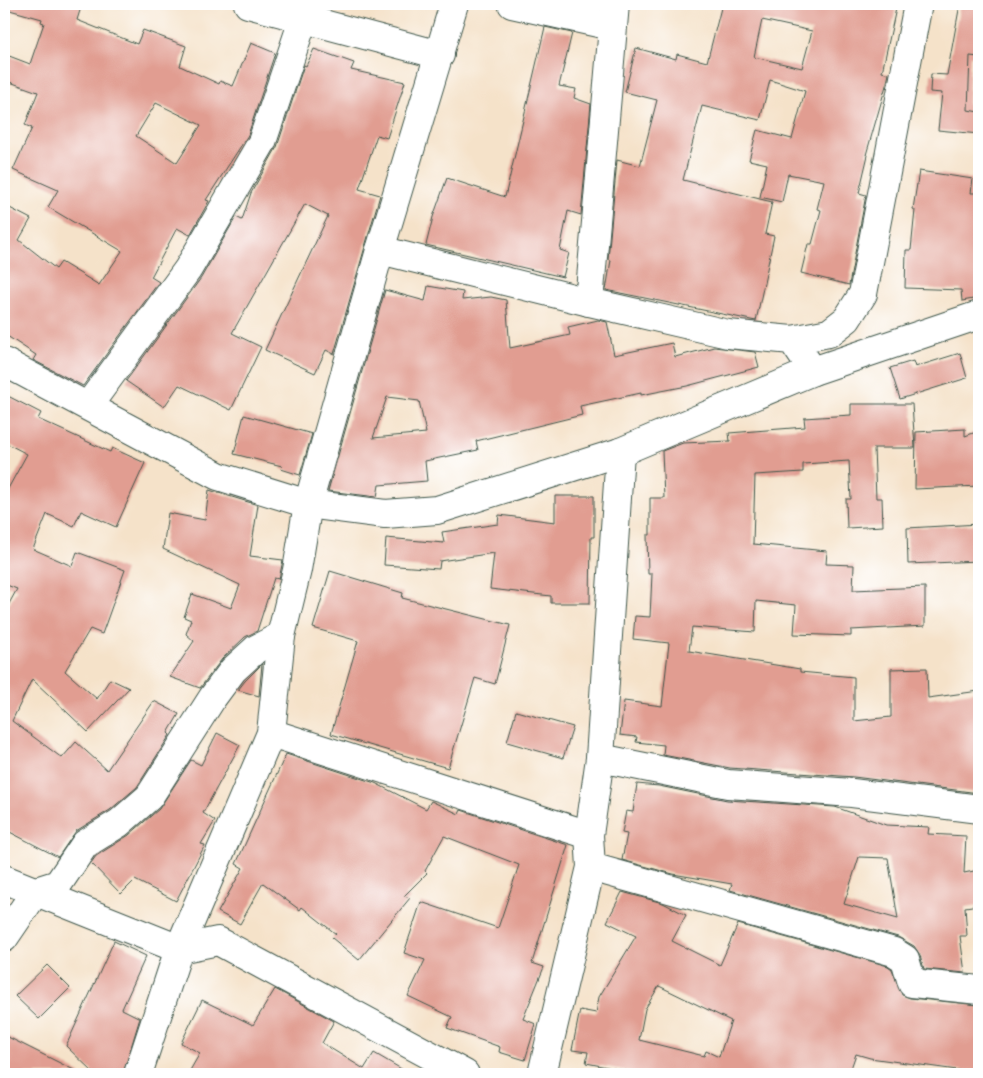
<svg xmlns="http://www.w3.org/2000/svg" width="983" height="1078" font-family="Mynerve,sans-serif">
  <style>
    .building { fill: #e19d91; fill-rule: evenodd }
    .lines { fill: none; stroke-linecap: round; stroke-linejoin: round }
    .minor-casing { stroke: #3f564a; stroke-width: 30 }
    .minor { stroke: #fff; stroke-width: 28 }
  </style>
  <rect width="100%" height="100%" fill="#fff"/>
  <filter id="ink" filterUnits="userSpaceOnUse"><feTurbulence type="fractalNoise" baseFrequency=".02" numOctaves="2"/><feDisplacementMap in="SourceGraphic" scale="10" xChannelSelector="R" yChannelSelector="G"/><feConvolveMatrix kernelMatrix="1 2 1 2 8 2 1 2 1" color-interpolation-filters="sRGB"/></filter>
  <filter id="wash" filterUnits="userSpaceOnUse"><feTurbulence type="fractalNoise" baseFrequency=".0096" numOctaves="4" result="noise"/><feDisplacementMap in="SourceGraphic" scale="20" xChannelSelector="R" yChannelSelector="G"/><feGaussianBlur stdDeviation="1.12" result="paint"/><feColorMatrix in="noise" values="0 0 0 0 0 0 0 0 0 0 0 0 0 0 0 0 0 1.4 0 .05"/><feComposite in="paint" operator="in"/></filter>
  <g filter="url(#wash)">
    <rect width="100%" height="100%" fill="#f5e2c9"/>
    <g id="blocks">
      <g class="building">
        <path d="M7 4H82L77 20 137 44 143 30 186 46 180 66 219 84 220 81 233 86 251 43 275 53 248 135 206 200 209 201 190 235 177 228 151 277 159 282 83 386 33 360 36 355 4 334V205L31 219 19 240 56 269 61 262 99 285 122 251 48 207 58 190 13 170 32 128 25 125 38 92 4 80V54L30 64 44 23 41 22 42 19 6 9ZM156 103 201 125 177 163 136 136Z"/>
        <path d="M722 4H897L882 72 889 74 887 82 866 155H868L859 193 866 195 849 285 801 273 808 244H812L821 210 817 209 824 181 788 174 782 202 760 197 767 164 749 160 757 130 792 139 805 91 770 80 760 120 702 106 683 180 772 202 765 234 774 236 756 321 606 290 611 260 608 259 617 160 640 166 657 100 625 92 636 48 676 59 677 54 707 62ZM762 20 812 31 802 68 754 57Z"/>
        <path d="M960 4 979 5V57L970 56 968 110 979 112V134L938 130 942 93 930 92 931 74 947 75Z"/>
        <path d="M545 27 572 33 559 86 576 89 574 98 591 104 581 215 568 211 560 250 569 253 563 277 426 245 433 217 447 178 505 197Z"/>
        <path d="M314 49 354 63 351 70 405 82 387 138 377 135 359 189 380 195 334 354 326 350 315 373 265 350 328 216 305 204 232 333 261 347 231 410 179 385 164 407 126 381 201 278 236 217 242 220 251 193 277 147 304 65 306 66Z"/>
        <path d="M919 171 973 179 971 193H979V298L962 301 961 290 905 288 906 250H911L915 210 913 209Z"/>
        <path d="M428 286 463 292 462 300 491 297 506 300 510 348 570 335 568 327 598 320 607 322 614 355 672 343 675 357 714 347 755 352 759 367 687 386 641 395V393L580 406 582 415 476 441 478 450 425 461 427 481 379 485 377 497 328 491 385 290 425 301ZM387 397 419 401 426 433 373 438Z"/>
        <path d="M960 353 967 378 900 399 890 368 913 361 915 367Z"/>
        <path d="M4 394 41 413 38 419 110 452 112 448 145 463 116 527 81 511 74 526 47 514 33 549 72 566 77 552 125 570 102 634 90 629 65 671 97 699 110 679 129 688 88 732 32 679 12 721 62 758 76 742 107 770 154 701 179 714 168 733 170 735 137 787 110 810 76 831 58 857 4 829V613L17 589 4 584V496L27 454 4 442Z"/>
        <path d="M851 404H912L915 448H874L876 498H882L883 526 847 528 846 499H851L849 461 803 464V472L755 475 753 544 827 551 826 564 854 565 853 590 925 587V626L851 630V636L794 634 796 605 756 601 755 632 692 627 689 651 800 669V672L854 677V721L891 717V669L927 668 928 698 979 691V793L854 777 730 768 663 755 664 745 636 742 637 737 620 735 624 701 662 706 669 643 633 639 635 616 650 617 652 574H648L647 535H650V498H664L662 451 683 443 730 441 729 433 805 427 804 418 851 415Z"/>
        <path d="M244 415 312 434 300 475 281 469 282 466 234 454Z"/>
        <path d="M965 429V436L979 431V486L915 489 916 432Z"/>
        <path d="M209 490 258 505 250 556 283 560 279 579 274 578 257 631 245 637 222 659 200 688 170 677 194 641 186 634 191 620 184 617 192 594 231 608 240 585 163 549 168 513 205 520Z"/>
        <path d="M555 496H594V537H591L590 603H551V596L490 589 494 553 440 561 439 569 384 565 386 538 444 543 442 532 498 524 499 515 555 522Z"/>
        <path d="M979 524V561L908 564 907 528Z"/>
        <path d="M330 571 403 593 402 598 510 625 495 684 475 678 448 768 331 734 358 641 313 628Z"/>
        <path d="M262 664 259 696 238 690 245 681Z"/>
        <path d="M516 711 573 727 563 758 507 742Z"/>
        <path d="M217 733 240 745 203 813 215 821 201 844 205 845 176 901 135 880 121 894 91 863 96 856 129 835 159 809 191 760 201 765Z"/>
        <path d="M286 754 375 783 426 809 431 801 459 814 461 810 568 845 532 963 544 967 523 1019 536 1024 525 1060 499 1052 500 1047 447 1028 452 1017 408 996 425 960 404 953 421 902 498 928 519 865 444 836 425 871 427 873 404 896 410 898 359 960 332 938 336 934 302 907 300 910 263 883 240 924 218 912 243 868 236 864Z"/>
        <path d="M637 784 659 786 727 800 835 807 886 825 929 827 928 834 966 836 964 873 979 870V905L965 907 967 936H960L965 973 924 969 920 955 914 946 898 937 730 890 732 884 673 874 622 860 627 834 622 833 626 811 633 812ZM859 857 888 858 898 919 844 904Z"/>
        <path d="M622 892 663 903 686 915 672 941 720 965 738 924 888 966 892 969 902 995 910 998 979 1005V1073L870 1058 856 1054 849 1074H644L586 1063 588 1052 572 1050 580 1010 596 1013 599 997 636 936 607 922ZM659 986 731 1021 719 1057 706 1051 704 1056 639 1040 645 1009Z"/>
        <path d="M114 941 146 956 122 1009 140 1018 123 1074H95L66 1046Z"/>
        <path d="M47 965 70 988 39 1019 15 996Z"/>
        <path d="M275 989 334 1021 322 1043 364 1069 374 1053 410 1074H188L200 1053 181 1043 202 1000 253 1025Z"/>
        <path d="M4 1035 82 1074H4Z"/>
      </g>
    </g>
  </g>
  <g filter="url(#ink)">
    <use href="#blocks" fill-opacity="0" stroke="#3f564a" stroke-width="1"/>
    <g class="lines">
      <defs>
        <g id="minor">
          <path d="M248 4 440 55"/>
          <path d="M512 4 612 26"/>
          <path d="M380 250 589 302 728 334 792 340 813 371"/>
          <path d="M589 302 615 4"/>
          <path d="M792 340 829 333 847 319 863 294 918 4"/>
          <path d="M4 362 218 476 308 504 385 514 437 510 620 452 813 371 979 315"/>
          <path d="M88 406 188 269 262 142 303 20"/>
          <path d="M271 733 589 835"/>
          <path d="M600 758 728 784 852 793 979 809"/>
          <path d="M591 867 894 952 905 959 912 983 979 990"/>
          <path d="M4 879 179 949 218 941 465 1074"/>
          <path d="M4 938 36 891 58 884 85 844 119 823 149 797 213 697 233 670 256 649 281 636"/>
          <path d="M138 1074 179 949 271 733 281 636 297 570 308 504 380 250 454 4"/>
          <path d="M542 1074 591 867 589 835 600 758 620 452"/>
        </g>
      </defs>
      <use href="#minor" class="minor-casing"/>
      <use href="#minor" class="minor"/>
    </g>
  </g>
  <rect width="983" height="1078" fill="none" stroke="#fff" stroke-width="20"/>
</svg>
